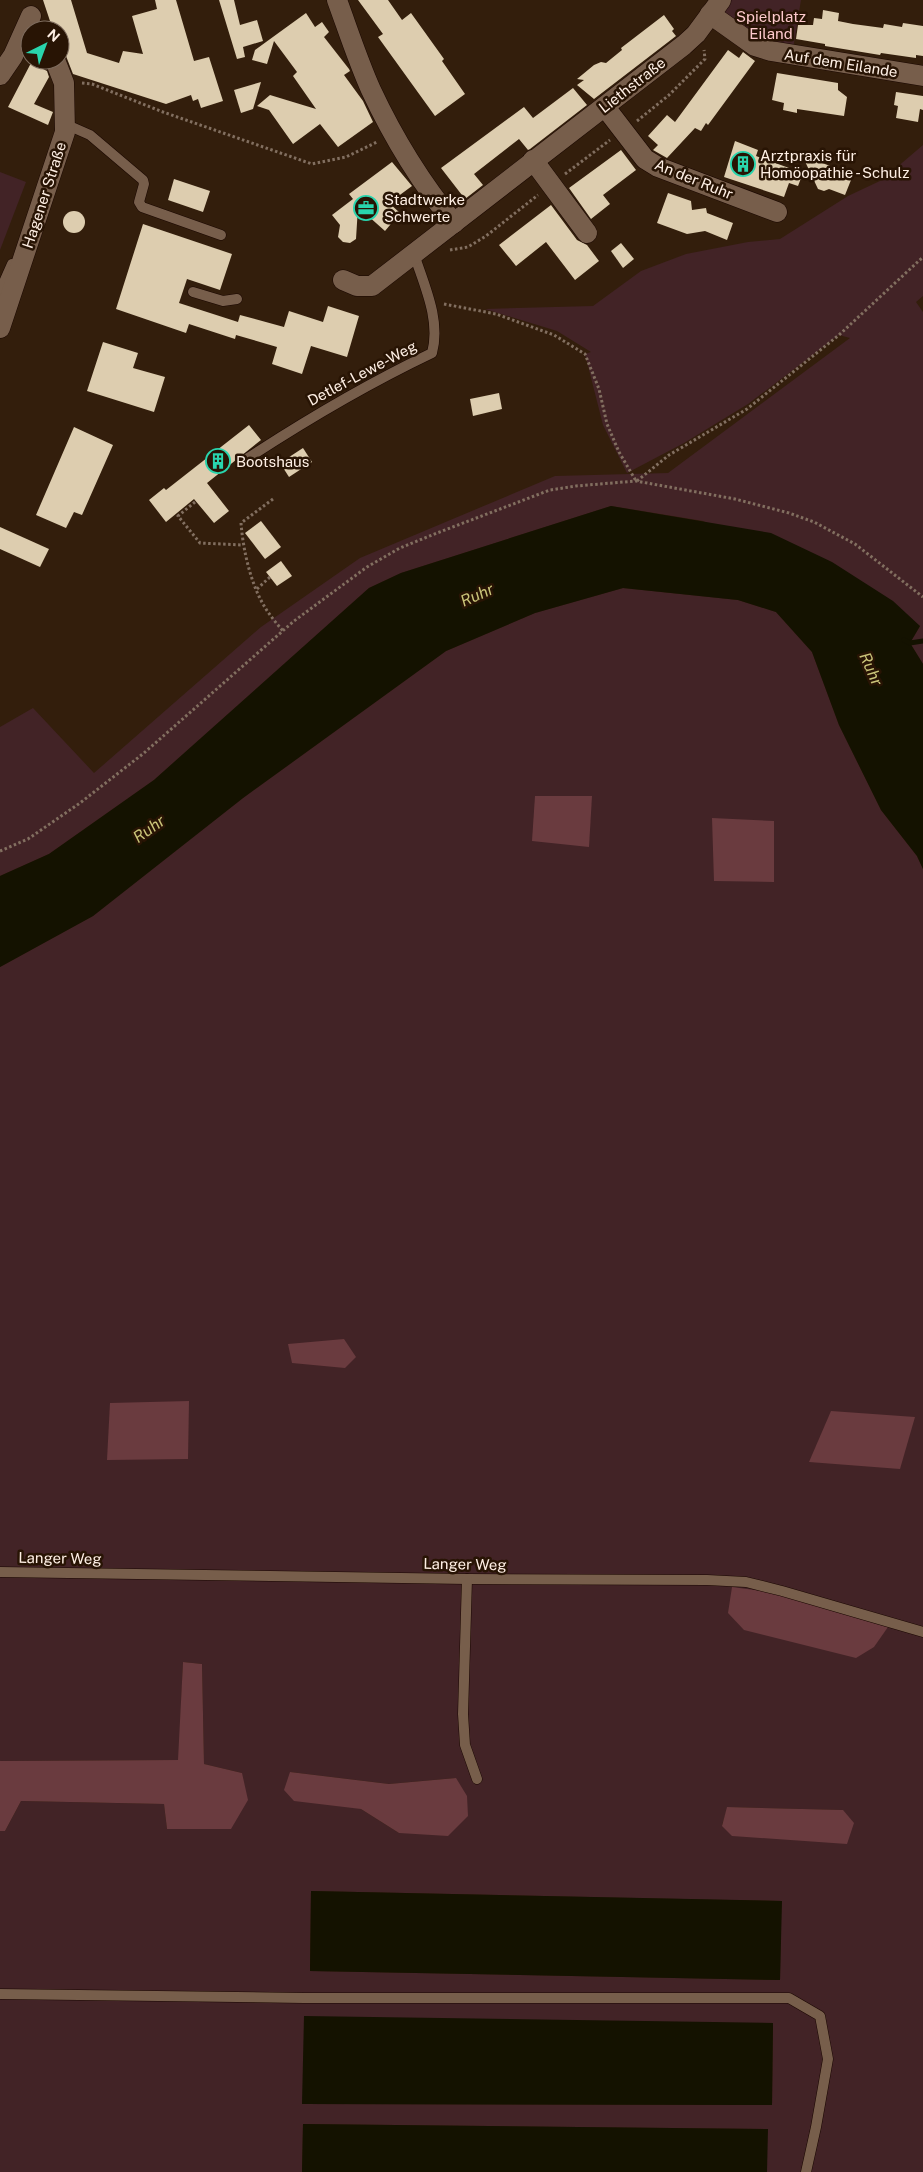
<svg xmlns="http://www.w3.org/2000/svg" width="923" height="2172" font-family="'Public Sans',sans-serif">
  <style>
    .green { fill: #422326; fill-rule: evenodd }
    .forest { fill: #6a3b3f }
    .water { fill: #141200 }
    .lines { fill: none; stroke-linecap: round; stroke-linejoin: round }
    .stream { stroke: #141200; stroke-width: 5 }
    .building { fill: #ddcdaf }
    .service-casing { stroke: #1a0700; stroke-width: 11 }
    .minor-casing { stroke: #1a0700; stroke-width: 21 }
    .path { stroke: #826f60; stroke-width: 3; stroke-dasharray: 2.5 2.5; stroke-linecap: butt }
    .service { stroke: #775e4b; stroke-width: 10 }
    .minor { stroke: #775e4b; stroke-width: 20 }
    .labels { text-anchor: middle; dominant-baseline: central; stroke-width: 5; stroke-linejoin: round; paint-order: stroke }
    .park-label { font-size: 15px; fill: #fdcacc; stroke: #281404 }
    .street-label { font-size: 15px; fill: #feefe4; stroke: #281404 }
    .poi-label { font-size: 15px; fill: #feefe4; stroke: #281404; text-anchor: start }
    .water-label { font-size: 16px; font-style: italic; fill: #cac479; stroke: #281404 }
  </style>
  <rect width="100%" height="100%" fill="#331e0c"/>
  <g class="green">
    <path d="M730 0H801L792 55 715 18Z"/>
    <path d="M923 145V296L916 302 923 312V664L910 643 920 626 703 521 611 506 401 573 369 588 154 780 49 854 0 876V727L33 708 94 773 261 627 360 558 555 476 668 473 850 338 839 335 748 404 684 443 627 473 603 425 585 354 591 352 557 331 485 309 593 306 641 271 686 254 748 242 780 239 848 196 882 180Z"/>
    <path d="M0 172 26 182 0 250Z"/>
    <path d="M623 588 738 600 776 612 812 652 839 725 881 810 917 856 923 869V2172H767V2129L303 2124 302 2172H0V1831H5L21 1801 164 1804 167 1829 242 1773 204 1764 202 1664 183 1662 179 1760 0 1761V967L93 916 243 798 446 651 535 613ZM290 1772 389 1784 456 1778 399 1833 361 1809ZM728 1807 842 1810 722 1825ZM311 1891 781 1901 780 1980 310 1971ZM773 2023 772 2105 302 2104Z"/>
  </g>
  <g class="forest">
    <path d="M535 796H592L589 847 532 841Z"/>
    <path d="M712 818 774 821V882L714 881Z"/>
    <path d="M344 1339 356 1357 345 1368 292 1363 288 1344Z"/>
    <path d="M189 1401 188 1459 107 1460 110 1403Z"/>
    <path d="M831 1411 915 1417 900 1469 809 1462Z"/>
    <path d="M732 1587 769 1592 888 1627 874 1647 856 1658 744 1630 728 1613Z"/>
    <path d="M183 1662 202 1664 204 1764 242 1773 248 1800 231 1829H167L164 1804 21 1801 5 1831H0V1761L178 1760Z"/>
    <path d="M290 1772 389 1784 456 1778 467 1796 468 1816 448 1836 399 1833 361 1809 294 1801 284 1790Z"/>
    <path d="M727 1807 843 1810 854 1823 847 1844 732 1836 722 1826Z"/>
  </g>
  <g class="water">
    <path d="M611 506 771 533 832 562 893 601 920 626 910 643 923 664V869L917 856 881 810 839 725 812 652 776 612 738 600 623 588 535 613 446 651 243 798 93 916 0 967V876L49 854 154 780 369 588 401 573Z"/>
    <path d="M311 1891 782 1901 780 1980 310 1971Z"/>
    <path d="M304 2016 773 2023 772 2105 302 2104Z"/>
    <path d="M303 2124 768 2129 767 2172H302Z"/>
  </g>
  <g class="lines">
    <path class="stream" d="M904 640 910 643 923 641"/>
  </g>
  <g class="building">
    <path d="M43 0H71L87 53 119 63 123 51 143 54 132 16 157 9 155 0H176L194 61 209 57 223 101 201 108 198 99 193 101 191 95 166 104 73 74 66 56 60 50V30H53Z"/>
    <path d="M219 0H234L240 25 257 20 263 41 243 47 245 57 237 59Z"/>
    <path d="M358 0H388L402 20 411 13 444 59 442 61 465 94 435 116 378 37 383 34Z"/>
    <path d="M823 10 839 13 838 21 853 24 883 28 884 24 902 27 903 23 923 26V56L916 55V58L881 53 880 55 825 46V44L796 39 798 25H813L814 18 822 19Z"/>
    <path d="M306 13 315 27 322 22 329 32 324 37 349 69 350 71 344 75 363 101 373 122 338 147 320 124 293 144 269 110 257 106 270 95 316 109 293 76 297 72 274 41 267 64 252 60 255 50Z"/>
    <path d="M664 15 674 29 672 31 676 36 594 99 577 85 584 80 577 79 594 65 601 62 606 63 622 50 621 48Z"/>
    <path d="M728 50 739 58 743 52 755 61 708 125 706 123 701 131 695 128 667 158 653 150 658 145 648 136 667 115 675 122Z"/>
    <path d="M31 63 47 71 49 77 34 104 53 112 48 125 8 107Z"/>
    <path d="M777 73 838 83V90L847 97 844 116 797 109V113L783 110 784 103 772 100Z"/>
    <path d="M261 82 253 109 241 113 234 90Z"/>
    <path d="M573 88 587 105 530 149 528 150 519 139 474 174 483 185 465 199 441 168 524 107 533 118Z"/>
    <path d="M896 92 923 96V110L920 109 918 122 896 118 898 106 894 105Z"/>
    <path d="M735 141 758 150 756 156 803 173 798 186 789 183 784 197 724 177Z"/>
    <path d="M621 150 636 170 603 195 610 204 591 219 569 188Z"/>
    <path d="M802 155 853 175 845 195 829 189 824 191 818 189Z"/>
    <path d="M392 162 412 186 389 203 400 213 385 231 358 207 356 239 350 243 343 242 338 237 340 225 332 215 353 199 349 194Z"/>
    <path d="M174 179 210 191 203 212 168 200Z"/>
    <path d="M668 193 691 201 692 210 706 208 707 213 733 223 727 240 705 231 687 234 657 223Z"/>
    <path d="M551 205 577 240 587 245 599 261 575 280 546 242 516 266 499 245Z"/>
    <circle cx="74" cy="222" r="11"/>
    <path d="M143 224 232 254 220 290 187 279 179 303 238 322 240 315 284 327 289 311 323 322 328 306 359 316 347 357 311 346 302 374 272 364 277 347 236 335 235 339 189 324 186 333 116 309Z"/>
    <path d="M621 243 634 259 623 268 611 251Z"/>
    <path d="M103 342 138 353 133 368 165 377 154 412 87 391Z"/>
    <path d="M499 393 502 409 473 416 470 399Z"/>
    <path d="M249 425 261 440 207 483 229 511 214 523 194 499 166 522 149 500 164 488 166 490Z"/>
    <path d="M74 427 113 445 82 515 74 512 66 528 36 515Z"/>
    <path d="M303 448 312 462 289 477 280 463Z"/>
    <path d="M261 521 281 547 265 559 245 533Z"/>
    <path d="M0 527 49 549 40 567 0 549Z"/>
    <path d="M281 561 292 576 277 586 266 572Z"/>
  </g>
  <g class="lines">
    <defs>
      <g id="service">
        <path d="M65 124 90 135 143 180 144 184 139 202 142 207 221 235"/>
        <path d="M0 291 12 264"/>
        <path d="M193 292 223 301 237 299"/>
        <path d="M245 460C306 420 367 384 432 353 441 320 424 285 414 254"/>
        <path d="M0 1572 467 1579 707 1580 746 1582 782 1591 923 1632"/>
        <path d="M467 1579 463 1714 465 1745 477 1779"/>
        <path d="M0 1994 304 1998H789L820 2016 828 2059 816 2127 806 2172"/>
      </g>
      <g id="minor">
        <path d="M337 0C348 30 358 61 371 90 393 137 421 183 454 223"/>
        <path d="M710 14 755 46 771 51 923 76"/>
        <path d="M0 75 13 56 31 16"/>
        <path d="M605 107 645 159 658 167 777 212"/>
        <path d="M533 160 587 233"/>
        <path d="M343 280 357 286H372L684 45 696 34 721 0"/>
        <path d="M0 328 65 132 64 83 55 60"/>
      </g>
    </defs>
    <use href="#service" class="service-casing"/>
    <use href="#minor" class="minor-casing"/>
    <g class="path">
      <path d="M82 83 92 84 163 112 312 164 346 157 377 142"/>
      <path d="M637 121 669 95 705 59 704 50"/>
      <path d="M565 174 610 140"/>
      <path d="M450 250 468 247 486 236 538 195"/>
      <path d="M444 304 496 314 554 335 585 354 599 389 607 424 619 452 636 481"/>
      <path d="M637 481 669 455 747 409 839 335 923 257"/>
      <path d="M273 499 241 523C243 550 251 586 266 609 271 617 277 624 283 631"/>
      <path d="M195 502 178 516 200 543 242 545"/>
      <path d="M257 589 270 577"/>
      <path d="M0 851 28 839 80 803 144 753 294 621 367 567 400 548 437 533 550 490 576 486 636 481 735 499 789 513 814 522 855 544 923 597"/>
    </g>
    <use href="#service" class="service"/>
    <use href="#minor" class="minor"/>
  </g>
  <defs>
    <symbol id="building-ring" viewBox="-11 -11 22 22"><circle r="9.5" fill="#281404" stroke="#29d5ad" stroke-width="1.5"/><path d="M-4-6H4V6H1V3H-1V6H-4ZM-2.5-4.3h1.7v1.8h-1.7ZM.8-4.3h1.7v1.8H.8ZM-2.5-1h1.7V.8h-1.7ZM.8-1h1.7V.8H.8Z" fill="#29d5ad"/></symbol>
    <symbol id="office-ring" viewBox="-11 -11 22 22"><circle r="9.5" fill="#281404" stroke="#29d5ad" stroke-width="1.5"/><path d="M-6-3h4V-5.5h4V-3h4V5H-6ZM-1-4.5V-3h2v-1.5ZM-6 0V1H6V0Z" fill="#29d5ad"/></symbol>
  </defs>
  <g fill-rule="evenodd">
    <use href="#building-ring" x="729" y="150" width="28" height="28"/>
    <use href="#office-ring" x="352" y="194" width="28" height="28"/>
    <use href="#building-ring" x="204" y="447" width="28" height="28"/>
  </g>
  <g class="labels">
    <g class="park-label">
      <text x="771" y="16">Spielplatz<tspan x="771" dy="17">Eiland</tspan></text>
    </g>
    <g class="street-label">
      <text transform="translate(841 63) rotate(9)">Auf dem Eilande</text>
      <text transform="translate(632 85) rotate(-38)">Liethstraße</text>
      <text transform="translate(694 179) rotate(22)">An der Ruhr</text>
      <text transform="translate(44 195) rotate(-72)">Hagener Straße</text>
      <text transform="translate(362 373) rotate(-28)">Detlef-Lewe-Weg</text>
      <text transform="translate(60 1558) rotate(1)">Langer Weg</text>
      <text transform="translate(465 1564) rotate(1)">Langer Weg</text>
    </g>
    <g class="poi-label">
      <text x="760" y="155">Arztpraxis für<tspan x="760" dy="17">Homöopathie - Schulz</tspan></text>
      <text x="384" y="199">Stadtwerke<tspan x="384" dy="17">Schwerte</tspan></text>
      <text x="236" y="461">Bootshaus</text>
    </g>
    <g class="water-label">
      <text transform="translate(477 595) rotate(-24)">Ruhr</text>
      <text transform="translate(871 669) rotate(66)">Ruhr</text>
      <text transform="translate(149 829) rotate(-35)">Ruhr</text>
    </g>
  </g>
  <g transform="translate(45 45) rotate(42)"><circle r="24" fill="#281404" stroke="#7e6c5e"/>
  <path d="M0-4L9 19L0 12L-9 19Z" fill="#29d5ad"/>
  <text y="-8" font-size="14" font-weight="bold" text-anchor="middle" fill="#feefe4">N</text>
  </g>
</svg>
